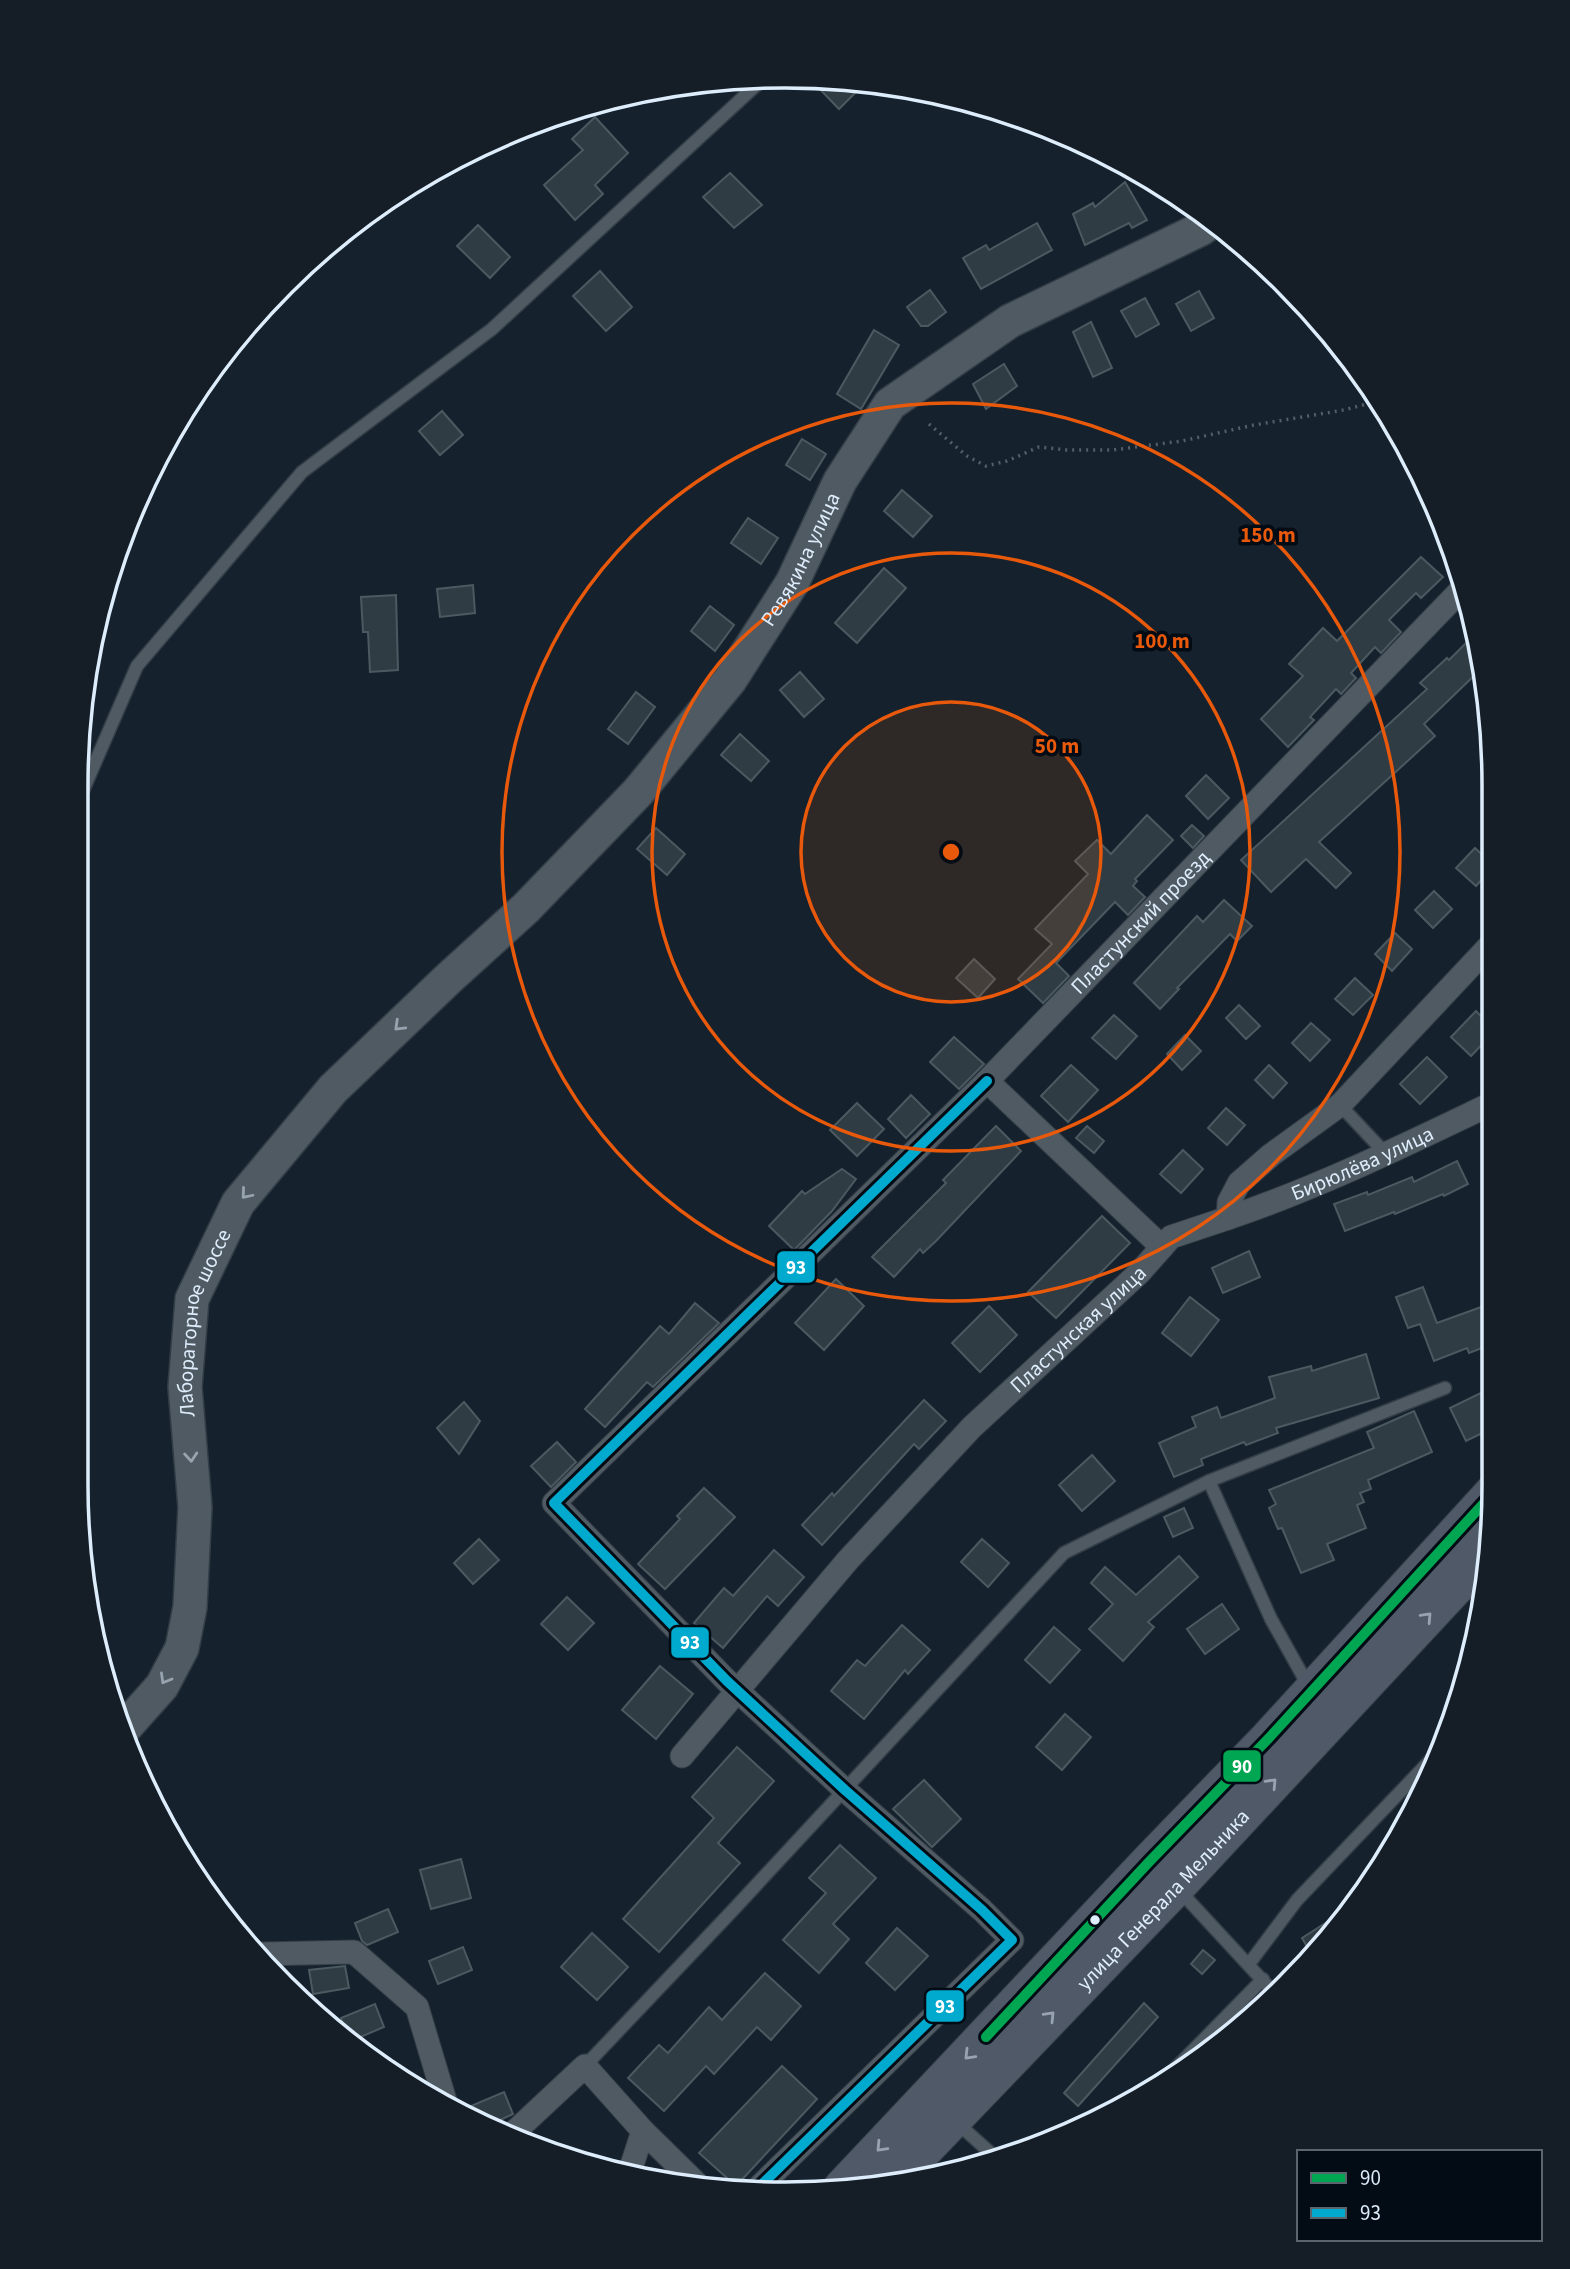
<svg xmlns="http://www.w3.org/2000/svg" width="1570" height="2269" font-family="'Source Sans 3',sans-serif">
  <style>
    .building { fill: #2f3c44; stroke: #4b5960; stroke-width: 2 }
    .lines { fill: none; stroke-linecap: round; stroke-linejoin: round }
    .lane-casing { stroke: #333d47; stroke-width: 15 }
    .street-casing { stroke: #333d47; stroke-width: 25 }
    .secondary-casing { stroke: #333d47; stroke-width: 36 }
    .primary-casing { stroke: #333d47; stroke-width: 39 }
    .path { stroke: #565e67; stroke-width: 3.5; stroke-dasharray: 2 5; stroke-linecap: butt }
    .lane { stroke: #505a63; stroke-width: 12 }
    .street { stroke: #505a63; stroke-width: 23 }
    .secondary { stroke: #505a63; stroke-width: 33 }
    .primary { stroke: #505968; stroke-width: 37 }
    .bus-1-casing { stroke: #030b14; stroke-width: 16 }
    .bus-2-casing { stroke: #030b14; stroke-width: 16 }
    .bus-1 { stroke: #00a651; stroke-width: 10 }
    .bus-2 { stroke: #00a9ce; stroke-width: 10 }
    .oneway { stroke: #97a4af }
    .oneway2 { stroke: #97a3b2 }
    .ring { fill: none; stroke: #e8590c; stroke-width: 3.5 }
    .bus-dot { fill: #deedfb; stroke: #030b14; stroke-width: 2.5 }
    .labels { text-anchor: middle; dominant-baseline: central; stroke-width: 7; stroke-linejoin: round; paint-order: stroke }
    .street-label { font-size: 21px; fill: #deedfb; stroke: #030b14 }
    .rim { fill: none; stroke: #deedfb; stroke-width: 3.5 }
    .centre { fill: #e8590c; stroke: #030b14; stroke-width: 3.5 }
    .ring-label { font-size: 21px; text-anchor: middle; font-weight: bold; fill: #e8590c; stroke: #030b14; stroke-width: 7; stroke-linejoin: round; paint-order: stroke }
    .line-badge { stroke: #030b14; stroke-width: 2.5 }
    .badge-label { font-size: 19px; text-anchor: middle; font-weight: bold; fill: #fff }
  </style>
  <rect width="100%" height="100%" fill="#15212c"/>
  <g class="building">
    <path d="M809 78 835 80 865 83 839 109Z"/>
    <path d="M595 117 628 153 595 185 603 194 575 220 544 185 583 150 572 139Z"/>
    <path d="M730 173 762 205 734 228 703 197Z"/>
    <path d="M1125 182 1147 220 1132 228 1129 223 1085 245 1073 214 1093 203 1095 207Z"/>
    <path d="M1037 223 1052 250 981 289 963 258 986 245 989 250Z"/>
    <path d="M478 225 510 257 490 278 457 246Z"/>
    <path d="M600 271 632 307 606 331 573 296Z"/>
    <path d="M930 290 946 312 928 326H921L907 307Z"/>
    <path d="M1199 291 1214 318 1191 331 1176 304Z"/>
    <path d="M1145 298 1159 324 1136 337 1121 311Z"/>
    <path d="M1091 322 1112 368 1093 377 1073 332Z"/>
    <path d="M874 330 899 345 861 409 837 394Z"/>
    <path d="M1004 364 1017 386 986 409 973 384Z"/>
    <path d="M442 411 463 435 440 455 419 431Z"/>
    <path d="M802 439 826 454 810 480 786 465Z"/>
    <path d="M902 490 932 516 913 537 884 511Z"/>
    <path d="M748 518 778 538 761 564 731 543Z"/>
    <path d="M1421 557 1443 577 1421 598 1416 593 1389 620 1401 632 1381 653 1375 647 1351 673 1356 678 1341 694 1336 689 1310 717 1314 720 1288 747 1261 719 1303 676 1289 664 1323 628 1337 641Z"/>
    <path d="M884 568 906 588 857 643 835 623Z"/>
    <path d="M473 585 475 613 440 617 437 589Z"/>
    <path d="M396 595 398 670 370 672 368 632H363L361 597Z"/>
    <path d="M710 606 734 625 715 651 691 631Z"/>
    <path d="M1476 633 1481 647 1483 667 1424 724 1435 736 1319 842 1351 873 1336 888 1306 859 1271 892 1241 860 1427 689 1420 683 1447 658 1449 660Z"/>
    <path d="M800 672 824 699 804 717 780 690Z"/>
    <path d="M636 692 655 707 628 744 608 729Z"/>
    <path d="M740 734 769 761 751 781 721 755Z"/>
    <path d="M1206 775 1229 798 1208 819 1186 796Z"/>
    <path d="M1147 815 1173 840 1135 879 1137 881 1133 886 1145 897 1128 915 1115 902 1056 963 1069 976 1043 1003 1018 979 1052 944 1035 929 1088 874 1075 861 1097 840 1111 854Z"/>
    <path d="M1192 825 1204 836 1193 848 1181 836Z"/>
    <path d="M656 828 685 854 667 875 637 849Z"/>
    <path d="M1475 848 1494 866 1476 886 1456 868Z"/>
    <path d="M1434 891 1452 909 1433 928 1415 910Z"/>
    <path d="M1224 900 1252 926 1237 941 1230 934 1177 988 1179 989 1160 1009 1134 983 1197 916 1203 922Z"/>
    <path d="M1395 933 1412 949 1392 971 1375 954Z"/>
    <path d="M974 959 995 979 978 998 956 978Z"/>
    <path d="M1355 978 1373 995 1353 1015 1335 999Z"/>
    <path d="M1239 1005 1260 1026 1246 1039 1226 1018Z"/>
    <path d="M1476 1011 1495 1031 1471 1056 1451 1037Z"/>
    <path d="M1114 1015 1137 1036 1116 1059 1092 1038Z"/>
    <path d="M1311 1023 1330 1040 1310 1061 1292 1043Z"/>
    <path d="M1185 1035 1201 1051 1182 1070 1167 1054Z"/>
    <path d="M954 1037 984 1064 959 1089 930 1062Z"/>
    <path d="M1427 1057 1447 1077 1420 1104 1400 1084Z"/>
    <path d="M1071 1065 1098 1090 1068 1122 1041 1096Z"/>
    <path d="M1269 1065 1287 1083 1273 1098 1255 1080Z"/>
    <path d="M911 1095 930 1114 906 1138 888 1119Z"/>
    <path d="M857 1103 884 1129 857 1156 830 1130Z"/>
    <path d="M1226 1108 1245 1125 1227 1145 1208 1128Z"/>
    <path d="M996 1126 1021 1151 936 1241 923 1253 920 1249 894 1277 872 1257 946 1183 943 1180Z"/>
    <path d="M1087 1126 1104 1141 1094 1153 1076 1138Z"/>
    <path d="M1183 1150 1203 1169 1181 1193 1160 1174Z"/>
    <path d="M1457 1161 1468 1184 1444 1196 1443 1194 1395 1214 1394 1212 1345 1231 1334 1204 1367 1192 1368 1195 1412 1177 1414 1182Z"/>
    <path d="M842 1169 856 1179 832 1211 794 1250 769 1226 802 1191 805 1194Z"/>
    <path d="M1102 1216 1130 1243 1056 1318 1028 1292Z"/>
    <path d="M1249 1251 1260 1277 1223 1293 1212 1268Z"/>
    <path d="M836 1279 864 1306 824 1350 795 1323Z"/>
    <path d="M1423 1287 1437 1323 1495 1302V1343L1469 1353 1467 1348 1434 1361 1420 1324 1408 1328 1396 1297Z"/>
    <path d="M1190 1297 1219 1320 1191 1356 1162 1333Z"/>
    <path d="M695 1303 719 1323 653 1387 647 1382 605 1427 585 1409 660 1326 669 1334Z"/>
    <path d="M989 1306 1017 1335 980 1372 952 1343Z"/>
    <path d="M1366 1354 1379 1398 1276 1428 1278 1433 1246 1445 1244 1442 1201 1459 1203 1465 1174 1477 1159 1443 1196 1427 1192 1417 1217 1407 1221 1418 1275 1398 1269 1377 1311 1366 1312 1371Z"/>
    <path d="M1495 1386V1427L1466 1441 1450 1408Z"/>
    <path d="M924 1400 946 1421 919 1449 914 1444 822 1545 802 1525 832 1493 834 1496Z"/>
    <path d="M464 1402 480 1421 459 1454 437 1428Z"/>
    <path d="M1414 1411 1432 1452 1368 1480 1371 1489 1360 1493 1364 1502 1357 1505 1366 1528 1327 1544 1334 1560 1301 1573 1282 1528 1278 1529 1269 1508 1276 1504 1269 1490 1374 1448 1367 1432Z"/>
    <path d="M557 1442 576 1462 551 1487 531 1466Z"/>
    <path d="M1092 1455 1115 1481 1082 1511 1059 1485Z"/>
    <path d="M704 1488 735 1517 665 1589 638 1564 680 1519 677 1516Z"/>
    <path d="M1184 1508 1193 1528 1173 1537 1164 1517Z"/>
    <path d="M479 1539 499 1560 473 1584 454 1563Z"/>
    <path d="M982 1539 1009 1563 988 1587 961 1562Z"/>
    <path d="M774 1550 804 1577 778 1606 767 1596 723 1648 694 1623 724 1588 733 1596Z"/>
    <path d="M1179 1556 1198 1577 1148 1622 1154 1627 1123 1661 1089 1629 1113 1604 1091 1583 1105 1567 1136 1595Z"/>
    <path d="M567 1597 594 1623 568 1650 541 1624Z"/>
    <path d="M1222 1604 1239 1629 1205 1654 1187 1629Z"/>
    <path d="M902 1625 930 1650 908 1674 905 1670 864 1719 831 1691 857 1660 865 1666Z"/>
    <path d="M1054 1627 1080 1650 1050 1683 1025 1660Z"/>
    <path d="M660 1666 693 1694 656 1739 622 1710Z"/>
    <path d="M1065 1714 1091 1737 1062 1770 1036 1747Z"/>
    <path d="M737 1747 774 1781 718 1843 740 1863 659 1952 623 1919 714 1818 692 1797Z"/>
    <path d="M924 1780 961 1819 932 1847 893 1809Z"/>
    <path d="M840 1845 876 1878 833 1924 849 1939 819 1973 783 1940 826 1893 809 1878Z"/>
    <path d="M461 1859 471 1898 431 1909 420 1870Z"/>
    <path d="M388 1909 398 1932 367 1945 362 1941 355 1923Z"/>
    <path d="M1344 1911 1346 1914 1312 1955 1302 1938Z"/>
    <path d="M897 1928 928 1956 895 1990 866 1963Z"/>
    <path d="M592 1933 628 1967 597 2000 561 1967Z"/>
    <path d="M463 1947 472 1970 438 1984 429 1961Z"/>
    <path d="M1203 1950 1215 1960 1202 1974 1191 1964Z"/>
    <path d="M345 1966 349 1988 313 1994 309 1970Z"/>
    <path d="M765 1973 801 2006 771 2040 757 2027 714 2074 706 2066 664 2111 628 2078 659 2045 668 2053 709 2007 722 2020Z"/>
    <path d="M1144 2003 1158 2017 1078 2106 1064 2093Z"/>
    <path d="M375 2004 384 2027 351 2041 341 2018Z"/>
    <path d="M782 2066 817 2099 736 2186 699 2153Z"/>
    <path d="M504 2092 513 2114 488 2126 477 2120 471 2106Z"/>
  </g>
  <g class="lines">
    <defs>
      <g id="lane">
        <path d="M75 809 137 666 302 472 492 329 765 77"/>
        <path d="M1340 1105 1386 1154"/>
        <path d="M1209 1481 1271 1619 1309 1687"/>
        <path d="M1179 1890 1276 1995"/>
        <path d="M1249 1964 1297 1900 1443 1747"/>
        <path d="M585 2066 734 1909 1064 1553 1209 1481 1445 1388"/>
        <path d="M1158 2086 1263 1979"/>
        <path d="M955 2121 994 2156"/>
      </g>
      <g id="street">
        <path id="s1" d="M1228 1218C1320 1187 1407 1144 1495 1102"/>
        <path id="s2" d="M1162 1247 987 1081 1462 589"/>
        <path id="s3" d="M682 1756 848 1560 972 1427 1140 1272 1171 1237 1228 1218 1229 1202 1239 1183 1271 1155 1340 1105 1495 940"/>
        <path d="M261 1954 354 1952 417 2007 446 2104"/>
        <path d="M643 2131 701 2188"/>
        <path d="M509 2137 585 2066 643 2131 630 2171"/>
        <path d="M754 2192 1012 1940 982 1910 845 1790 727 1681 554 1503 987 1081"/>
      </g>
      <g id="secondary">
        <path id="s4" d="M121 1732 162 1686 182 1648 190 1607 195 1507 185 1387 192 1299 238 1203 333 1089 448 979 526 908 638 792 730 680 792 583 840 481 890 404 1010 321 1201 229 1212 221"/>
      </g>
      <g id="primary">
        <path id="s5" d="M892 2183 1176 1887 1488 1552"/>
        <path d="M842 2188 1149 1862 1269 1738 1494 1492"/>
      </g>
    </defs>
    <use href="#lane" class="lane-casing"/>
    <use href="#street" class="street-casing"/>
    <use href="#secondary" class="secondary-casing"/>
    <use href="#primary" class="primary-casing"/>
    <path class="path" d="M929 424 967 456 986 466 1007 461 1039 447 1067 450H1113L1182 441 1254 425 1344 410 1378 401"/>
    <use href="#lane" class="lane"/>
    <use href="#street" class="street"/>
    <use href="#secondary" class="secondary"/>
    <use href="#primary" class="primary"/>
    <defs>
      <path id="bus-1" d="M986 2037 1149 1862 1269 1738 1494 1492"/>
      <path id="bus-2" d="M754 2192 1012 1940 982 1910 845 1790 727 1681 554 1503 987 1081"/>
    </defs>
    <use href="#bus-1" class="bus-1-casing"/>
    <use href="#bus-2" class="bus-2-casing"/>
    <use href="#bus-1" class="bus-1"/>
    <use href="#bus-2" class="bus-2"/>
  </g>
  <defs><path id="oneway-chevron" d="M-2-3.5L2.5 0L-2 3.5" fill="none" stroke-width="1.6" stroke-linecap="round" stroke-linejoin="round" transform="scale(1.75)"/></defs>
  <g class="oneway">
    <use href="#oneway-chevron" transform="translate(399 1026) rotate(136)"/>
    <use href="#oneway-chevron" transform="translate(246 1194) rotate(130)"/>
    <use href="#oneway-chevron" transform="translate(191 1457) rotate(85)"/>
    <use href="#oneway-chevron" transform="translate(165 1679) rotate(120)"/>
  </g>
  <g class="oneway2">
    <use href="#oneway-chevron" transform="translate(1427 1617) rotate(-47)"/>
    <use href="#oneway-chevron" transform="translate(1272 1783) rotate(-47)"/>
    <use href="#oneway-chevron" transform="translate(1050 2016) rotate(-46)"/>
    <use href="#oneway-chevron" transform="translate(969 2055) rotate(134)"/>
    <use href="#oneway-chevron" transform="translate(881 2147) rotate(133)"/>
  </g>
  <circle cx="951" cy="852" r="150" fill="#e8590c" fill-opacity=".12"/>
  <g class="ring">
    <circle cx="951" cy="852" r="150"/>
    <circle cx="951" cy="852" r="299"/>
    <circle cx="951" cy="852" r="449"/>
  </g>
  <circle class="bus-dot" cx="1095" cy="1920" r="6"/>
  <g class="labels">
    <g class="street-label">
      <text stroke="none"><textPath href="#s4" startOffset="1421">Ревякина улица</textPath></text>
      <text stroke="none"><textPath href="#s2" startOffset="462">Пластунский проезд</textPath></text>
      <text stroke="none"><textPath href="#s1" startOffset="145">Бирюлёва улица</textPath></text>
      <text stroke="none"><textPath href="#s4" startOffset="434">Лабораторное шоссе</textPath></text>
      <text stroke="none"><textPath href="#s3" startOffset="583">Пластунская улица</textPath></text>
      <text stroke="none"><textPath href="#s5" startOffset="392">улица Генерала Мельника</textPath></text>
    </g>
  </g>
  <path d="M0 0H1570V2269H0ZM785 88H785A697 697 0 0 1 1482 785V1485A697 697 0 0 1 785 2182H785A697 697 0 0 1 88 1485V785A697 697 0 0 1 785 88Z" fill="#151d26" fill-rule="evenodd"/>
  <path class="rim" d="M785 88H785A697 697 0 0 1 1482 785V1485A697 697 0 0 1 785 2182H785A697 697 0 0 1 88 1485V785A697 697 0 0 1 785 88Z"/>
  <circle cx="951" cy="852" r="10" class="centre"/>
  <g class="ring-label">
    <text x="1268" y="542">150 m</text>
    <text x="1162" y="648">100 m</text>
    <text x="1057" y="753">50 m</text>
  </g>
  <g class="line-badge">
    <rect x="776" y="1250" width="40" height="34" rx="7" fill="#00a9ce"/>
    <rect x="670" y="1626" width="40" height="33" rx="7" fill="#00a9ce"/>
    <rect x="1222" y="1749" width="40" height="34" rx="7" fill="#00a651"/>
    <rect x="925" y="1989" width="40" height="34" rx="7" fill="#00a9ce"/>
  </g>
  <g class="badge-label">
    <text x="796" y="1274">93</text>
    <text x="690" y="1649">93</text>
    <text x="1242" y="1773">90</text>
    <text x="945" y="2013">93</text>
  </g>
  <rect x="1297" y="2150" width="245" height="91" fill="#030b14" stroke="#5b6570" stroke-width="2"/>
  <rect x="1311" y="2173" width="35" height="10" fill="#00a651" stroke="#5b6570" stroke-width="2"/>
  <text x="1360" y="2185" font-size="21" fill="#deedfb">90</text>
  <rect x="1311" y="2208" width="35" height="10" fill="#00a9ce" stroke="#5b6570" stroke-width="2"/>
  <text x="1360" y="2220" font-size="21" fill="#deedfb">93</text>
</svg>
